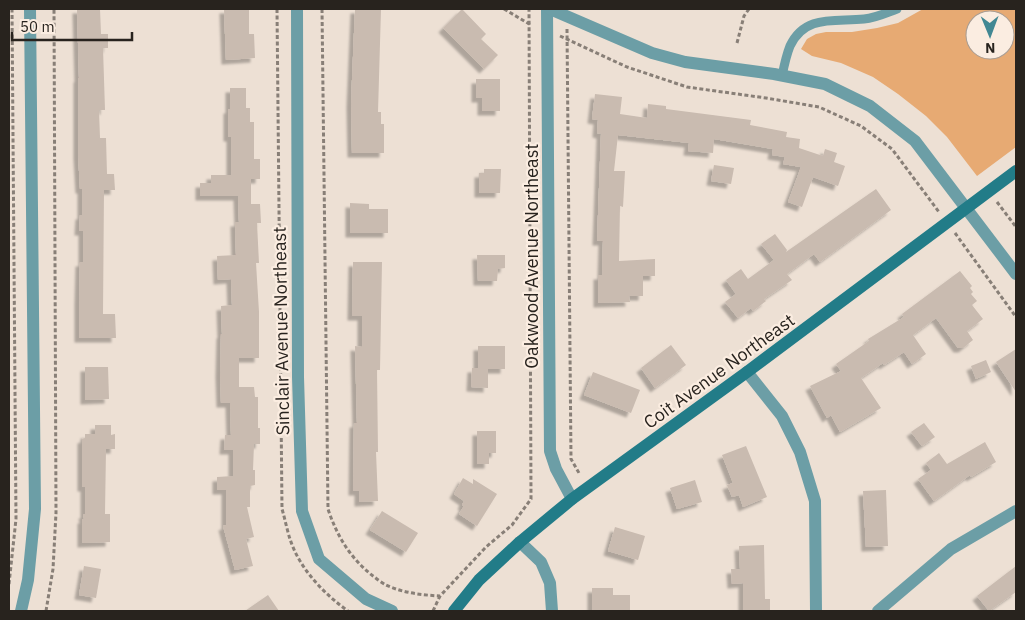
<svg xmlns="http://www.w3.org/2000/svg" width="1025" height="620" font-family="'IBM Plex Sans',sans-serif">
  <style>
    .green { fill: #e7aa73; fill-rule: evenodd }
    .building { fill: #c9bbb0; filter: url(#shadow) }
    .lines { fill: none; stroke-linecap: round; stroke-linejoin: round }
    .path { stroke: #887f77; stroke-width: 3; stroke-dasharray: 4 2.5; stroke-linecap: butt }
    .lane { stroke: #6c9ea6; stroke-width: 9 }
    .street { stroke: #6c9ea6; stroke-width: 12 }
    .secondary { stroke: #227c88; stroke-width: 12 }
    .labels { text-anchor: middle; dominant-baseline: central; stroke-width: 4.5; stroke-linejoin: round; paint-order: stroke }
    .street-label { font-size: 18px; fill: #28231e; stroke: #fbede1 }
  </style>
  <defs>
    <filter id="shadow"><feDropShadow dx="-4.5" dy="4.5" stdDeviation="1" flood-color="#0004"/></filter>
  </defs>
  <rect width="100%" height="100%" fill="#ede0d4"/>
  <path class="green" d="M923 9H1016V147L977 176 947 137 926 116 898 94 873 77 841 63 812 56 801 49 807 39 816 34 826 32H852L877 28 898 23ZM975 20H1005V50H975Z"/>
  <g class="building">
    <path d="M77 9H100L101 34H108V48H103L105 110H99L100 138H106L107 174H114L115 190H104L103 314H115L116 338H79V301L80 262H83V231H79L80 215H82V189H80L78 154V78H79Z"/>
    <path d="M224 9H249V34H254L255 58 226 60Z"/>
    <path d="M355 9H381L378 112H381V124H384V153H352L351 103Z"/>
    <path d="M462 9 486 34 481 39 498 55 484 69 443 28Z"/>
    <path d="M476 79H500V111H482V98H476Z"/>
    <path d="M230 88H246V108H250V122H254V159H260V179H251V204H260L261 223H257L259 263H256L259 312V358H239V387H254L255 397H258V428H260V444H254L253 470H255V485L250 486V507H247L254 537 246 539 253 566 235 570 223 526 226 525V490H217V477L233 476V450H224L225 435H231L230 403H221L220 373 221 334H222L221 306 232 305 231 279 218 280 217 256 236 255 235 222H239L238 196H200V183H211V175H231V137H228V109H230Z"/>
    <path d="M595 94 622 97 620 114 647 118 648 104 666 106V109L751 120 750 125 787 132 786 137 800 139 799 148 823 156 825 149 837 153 834 162 845 166 838 186 813 177 802 207 788 202 801 167 783 164 785 157 772 155 773 149 714 139 713 153 688 151 689 143 618 135 614 171H625L623 207 620 206 619 261 655 259V276H643V296H629L630 302 598 303V275H602L603 241H597L601 134 597 133 598 120 592 119Z"/>
    <path d="M714 165 734 168 731 184 711 181Z"/>
    <path d="M484 169H501L500 193H479V173H484Z"/>
    <path d="M876 189 891 210 820 262 814 254 787 274 792 280 764 299 766 301 753 311 751 308 738 318 725 302 736 294 726 280 741 269 748 279 774 260 761 244 775 234 787 250 786 252Z"/>
    <path d="M350 203 369 204V209H388V233H350Z"/>
    <path d="M477 255H505V268L498 269 497 281H478Z"/>
    <path d="M353 262H382L380 370H377L378 452H376L378 501 359 502V491H353L354 423H357L355 346 362 347V316H352Z"/>
    <path d="M960 271 972 286 970 288 973 292 971 294 977 301 972 305 983 319 967 331 973 340 963 348H958L936 318 913 335 926 354 912 364 904 352 884 365 883 363 861 378 881 408 840 432 831 415 827 418 810 386 841 371 836 364 869 341 868 339 904 317 902 314Z"/>
    <path d="M671 345 686 365 655 388 641 368Z"/>
    <path d="M478 346H505V369H488V388L471 387 472 368H478Z"/>
    <path d="M1016 349V392L996 362Z"/>
    <path d="M986 360 991 372 976 379 971 366Z"/>
    <path d="M85 367H108L109 399 85 400Z"/>
    <path d="M593 372 640 390 631 413 584 395Z"/>
    <path d="M924 423 935 437 922 446 911 432Z"/>
    <path d="M95 425H111V435L115 434V449H106L105 514H110V542L82 543V519H84L83 514H85V487H82V439L85 438V434H95Z"/>
    <path d="M477 431H496V453H489V464H477Z"/>
    <path d="M985 442 996 462 971 477 970 475 934 501 918 479 931 470 926 463 939 453 947 464Z"/>
    <path d="M746 446 767 497 743 507 739 495 732 497 727 485 733 483 722 455Z"/>
    <path d="M463 478 473 484V479L497 494 477 526 459 514 464 506 462 505 464 501 454 494Z"/>
    <path d="M695 480 702 502 677 509 670 488Z"/>
    <path d="M886 490 888 546 866 547 863 491Z"/>
    <path d="M382 511 418 533 406 552 370 530Z"/>
    <path d="M615 527 645 536 638 560 608 551Z"/>
    <path d="M764 545 765 599H770V611H743V583L732 584 731 569H740L739 546Z"/>
    <path d="M84 566 101 569 96 598 79 595Z"/>
    <path d="M1016 566V592L989 611 977 596Z"/>
    <path d="M592 588H613V595H630V611H592Z"/>
    <path d="M268 595 279 611H245Z"/>
  </g>
  <g class="lines">
    <g class="path">
      <path d="M277 9 282 509C285 519 287 530 290 539 299 568 324 594 348 611"/>
      <path d="M322 9 328 509C337 536 350 558 373 576 377 579 382 583 386 585 403 593 422 595 440 596L486 547 512 525 531 499 529 9"/>
      <path d="M504 9 531 25"/>
      <path d="M567 29 571 459 579 473"/>
      <path d="M560 36 627 67 687 87 766 98 819 107 861 126 892 149 939 212"/>
      <path d="M737 43 744 16 749 9"/>
      <path d="M997 202 1016 227"/>
      <path d="M955 233 1016 317"/>
      <path d="M9 584 16 519 12 9"/>
      <path d="M46 611 53 569 56 513 54 9"/>
      <path d="M433 611 440 596"/>
    </g>
    <path class="lane" d="M782 76C784 66 786 56 790 46 805 14 835 22 864 19 876 18 886 13 897 9"/>
    <g class="street">
      <path d="M297 9 298 377 302 511 319 559 366 599 392 611"/>
      <path d="M547 9 550 451 556 469 572 499"/>
      <path d="M550 9 652 53 685 62 774 74 825 84 870 106 915 141 1016 274"/>
      <path d="M747 372 782 416 800 452 815 501 816 611"/>
      <path d="M520 542 541 562 550 583 552 611"/>
      <path d="M21 611 28 580 35 509 30 9"/>
      <path d="M878 611 951 549 1016 511"/>
    </g>
    <path class="secondary" d="M454 611 479 580 520 542 572 499 747 372 1016 171"/>
  </g>
  <g class="labels">
    <g class="street-label">
      <text transform="translate(531 256) rotate(-90)">Oakwood Avenue Northeast</text>
      <text transform="translate(281 331) rotate(-91)">Sinclair Avenue Northeast</text>
      <text transform="translate(719 371) rotate(-36)">Coit Avenue Northeast</text>
    </g>
  </g>
  <rect width="1025" height="620" fill="none" stroke="#28231e" stroke-width="20"/>
  <g transform="translate(990 35) rotate(179)"><circle r="24" fill="#fbede1" stroke="#a79c93"/>
  <path d="M0-4L9 19L0 12L-9 19Z" fill="#428893"/>
  <text y="-8" font-size="14" font-weight="bold" text-anchor="middle" fill="#28231e">N</text>
  </g>
  <path d="M12 32v8h120v-8" fill="none" stroke="#28231e" stroke-width="2.5"/>
  <text x="20" y="32" font-size="15" fill="#28231e" stroke="#fbede1" stroke-width="4" paint-order="stroke">50 m</text>
</svg>
